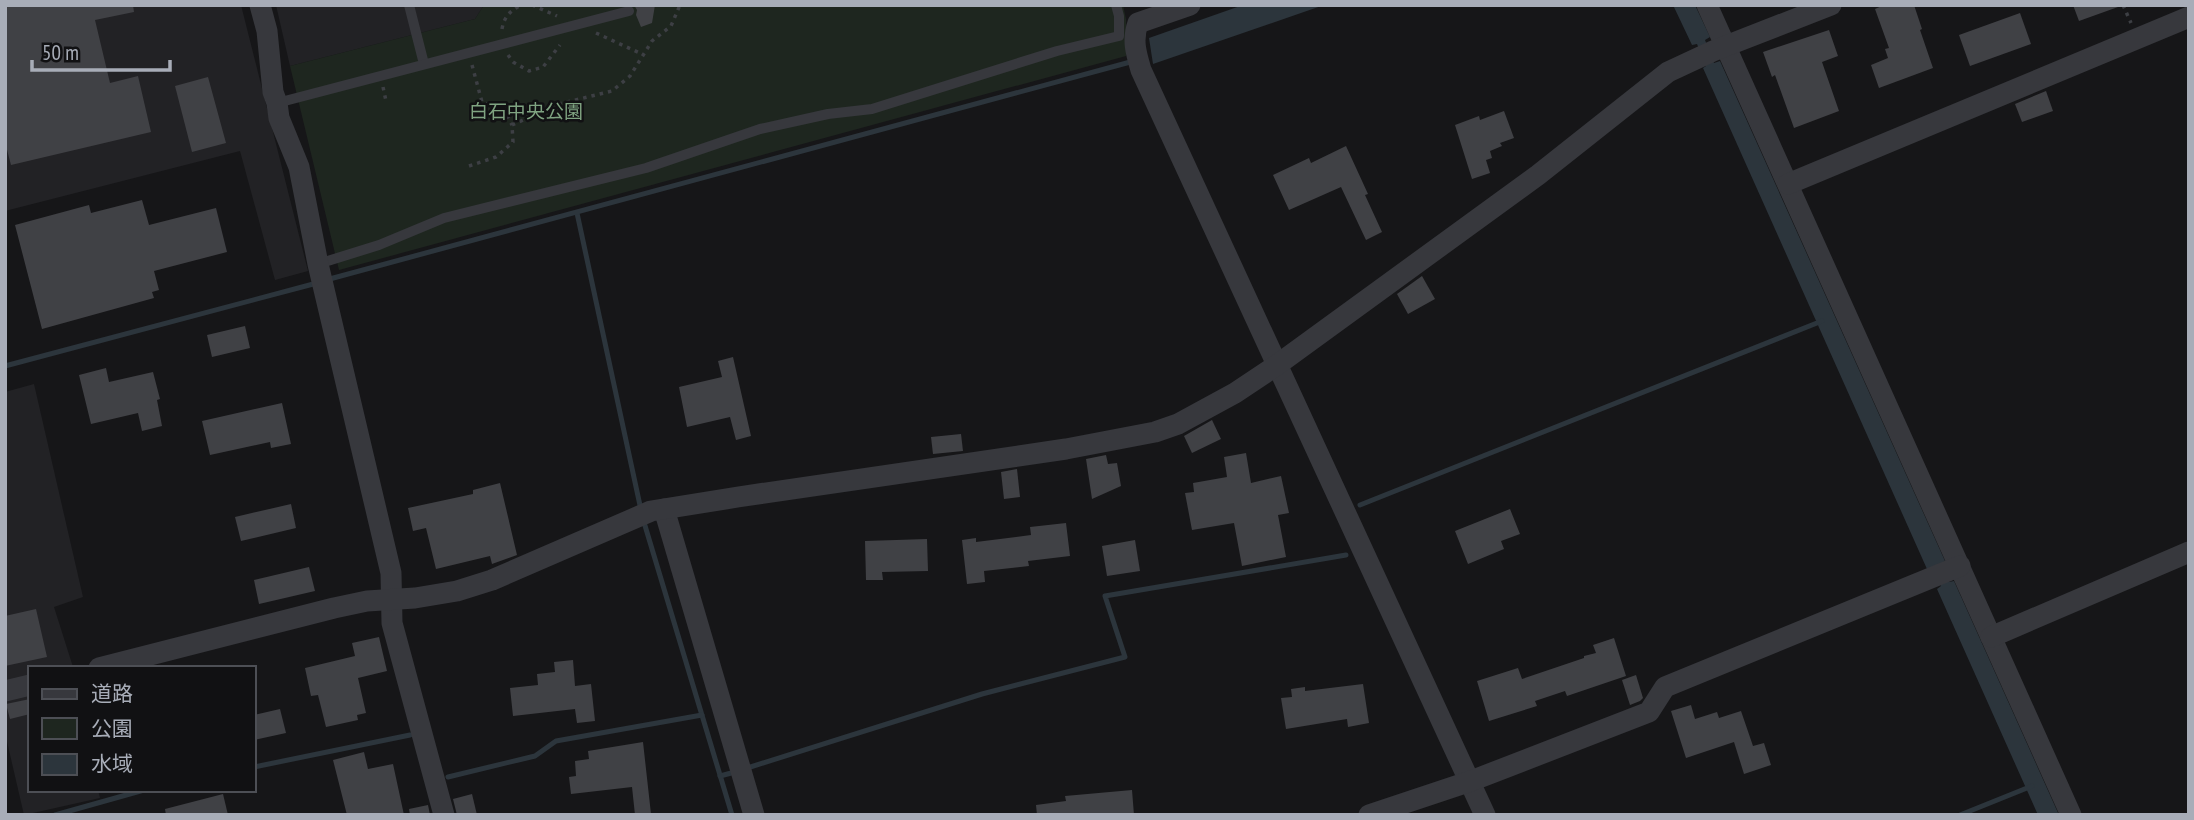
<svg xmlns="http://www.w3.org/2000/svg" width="2194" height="820" font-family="'PT Sans Narrow','Noto Sans JP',sans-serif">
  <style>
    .built { fill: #222225 }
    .green { fill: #1e261f }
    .water { fill: #2c353c }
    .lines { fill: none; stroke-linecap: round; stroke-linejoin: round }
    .stream { stroke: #2c353c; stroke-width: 5 }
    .building { fill: #404145 }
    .path { stroke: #3d3f44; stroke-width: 3.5; stroke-dasharray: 3.5 5; stroke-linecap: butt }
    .lane { stroke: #37383d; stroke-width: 10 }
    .street { stroke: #37383d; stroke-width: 21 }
    .labels { text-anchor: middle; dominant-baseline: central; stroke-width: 5; stroke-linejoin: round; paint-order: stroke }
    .park-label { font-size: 19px; fill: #7fa381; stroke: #111113 }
  </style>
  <rect width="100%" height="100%" fill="#161618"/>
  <g class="built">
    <path d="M5 5H241L308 271 275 280 240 151 5 211Z"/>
    <path d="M276 5H484L475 19 290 66Z"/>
    <path d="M34 384 83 597 54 607 73 667 30 668V677L5 682V392Z"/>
    <path d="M30 693V790H98L100 798 24 815 5 733V698Z"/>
  </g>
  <path class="green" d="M484 5H1123L1126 19V56L339 270 290 66 475 19Z"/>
  <g class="water">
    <path d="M1243 5H1324L1153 64 1149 38Z"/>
    <path d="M1673 5H1695L1710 37 1705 40 1714 63 1720 61 1945 561 1940 564 1949 582 1954 581 2059 815H2038L1937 589 1941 586 1932 567 1927 569 1703 68 1706 66 1697 44 1692 45Z"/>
  </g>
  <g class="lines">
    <g class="stream">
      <path d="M577 213 641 510"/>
      <path d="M326 280 1134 61"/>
      <path d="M5 366 317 283"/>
      <path d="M1360 505 1822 321"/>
      <path d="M643 519 732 815"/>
      <path d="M254 767 410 735"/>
      <path d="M744 769 982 694 1125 657 1105 596 1346 555"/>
      <path d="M720 776 735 772"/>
      <path d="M448 777 535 756 556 741 702 715"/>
      <path d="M55 815 144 790"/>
      <path d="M1960 815 2032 786"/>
    </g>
  </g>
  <g class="building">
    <path d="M5 5H133L134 12 95 20 110 83 138 76 151 132 11 165 5 142Z"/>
    <path d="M634 5H655L652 23 641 27 636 15 637 10Z"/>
    <path d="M1884 5H1914L1922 29 1920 30 1933 68 1879 88 1871 65 1888 58 1885 49 1889 48 1875 9Z"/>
    <path d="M2073 5H2117L2118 7 2079 21Z"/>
    <path d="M2020 13 2031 44 1970 66 1959 35Z"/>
    <path d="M1829 30 1838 56 1822 62 1839 111 1794 128 1775 75 1772 77 1763 52Z"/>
    <path d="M208 77 226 143 192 152 175 86Z"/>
    <path d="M2046 91 2053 111 2022 122 2015 104Z"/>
    <path d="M1504 111 1514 138 1500 143 1502 146 1490 151 1492 158 1486 160 1490 173 1472 179 1455 125 1479 116 1480 120Z"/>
    <path d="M1346 146 1368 194 1365 195 1382 232 1366 240 1341 187 1289 210 1273 175 1309 158 1311 163Z"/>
    <path d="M142 200 149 225 216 208 227 252 154 271 159 290 152 292 154 298 42 329 15 225 89 205 91 213Z"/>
    <path d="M1422 276 1435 299 1408 314 1397 294Z"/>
    <path d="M245 326 250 348 212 357 207 335Z"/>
    <path d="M733 357 751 436 736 440 730 417 687 427 679 387 722 377 718 361Z"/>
    <path d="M106 368 109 382 153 372 160 399 157 400 162 426 142 431 138 413 91 424 79 375Z"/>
    <path d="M282 403 291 444 271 448 270 442 210 455 202 421Z"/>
    <path d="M1212 420 1221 439 1192 453 1184 436Z"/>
    <path d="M961 434 963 451 933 454 931 437Z"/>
    <path d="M1246 453 1251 483 1281 476 1289 513 1278 515 1286 557 1242 566 1234 523 1192 530 1185 493 1194 492 1193 483 1227 477 1224 457Z"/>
    <path d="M1106 455 1108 464 1117 463 1121 486 1092 499 1086 459Z"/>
    <path d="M1017 469 1020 497 1004 499 1001 472Z"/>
    <path d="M500 483 517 555 492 564 490 556 436 569 426 528 413 531 408 508 473 494V490Z"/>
    <path d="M291 504 296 528 241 541 235 517Z"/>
    <path d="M1510 509 1520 534 1501 541 1504 549 1468 564 1455 531Z"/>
    <path d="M1066 523 1070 556 1028 561 1029 566 984 571 985 582 967 584 962 540 976 538V542L1031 535 1030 527Z"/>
    <path d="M927 539 928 571 882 572 883 580H866L865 541Z"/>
    <path d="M1135 540 1140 571 1107 576 1102 546Z"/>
    <path d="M309 567 315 591 259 604 254 580Z"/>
    <path d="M36 609 47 657 5 666V616Z"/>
    <path d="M379 637 387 671 358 678 366 713 357 715 358 720 326 727 318 695 311 696 305 668 355 656 352 643Z"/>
    <path d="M1614 638 1626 676 1567 696 1565 691 1535 701 1537 706 1489 721 1477 681 1518 668 1522 679 1584 658V656L1596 653 1593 645Z"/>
    <path d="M573 660 575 686 591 684 595 721 577 723 575 709 513 716 510 688 538 685 537 674 555 672 554 662Z"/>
    <path d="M1636 675 1643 698 1640 701 1630 705 1622 680Z"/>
    <path d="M1363 684 1369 723 1348 727 1347 719 1286 729 1281 698 1292 697 1291 689 1305 687V691Z"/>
    <path d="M30 699V714L10 719 6 704Z"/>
    <path d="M1691 705 1695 719 1717 712 1719 718 1741 711 1753 746 1764 743 1771 765 1744 774 1734 742 1686 758 1671 711Z"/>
    <path d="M280 709 286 733 254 740V715Z"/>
    <path d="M643 742 651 814 635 815 632 787 571 794 569 777 576 776 575 761 589 759 588 751Z"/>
    <path d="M364 752 368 769 393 764 404 815H347L333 760Z"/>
    <path d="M1132 790 1134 815H1037L1036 805 1066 801 1065 796Z"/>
    <path d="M223 794 228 815H166L165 809Z"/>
    <path d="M472 794 477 815H457L453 799Z"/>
    <path d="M428 805 430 815H410L409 809Z"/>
  </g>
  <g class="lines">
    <g class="path">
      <path d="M532 5 557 16"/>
      <path d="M2123 5 2131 23"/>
      <path d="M502 29C504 17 510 11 521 5"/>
      <path d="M596 33 642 54"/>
      <path d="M508 55 513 62 529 71 543 67 560 45"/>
      <path d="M472 65 482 102 503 109 512 125"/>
      <path d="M383 87 386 101"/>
      <path d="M469 166 496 157 513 142 512 125 559 104 612 91 630 76 652 41 671 26 680 5"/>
    </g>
    <g class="lane">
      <path d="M409 5 424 64"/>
      <path d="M277 103 629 11"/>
      <path d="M318 264 379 245 444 218 646 168 760 129 828 114 872 109 1057 51 1119 36V16L1116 5"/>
    </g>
    <g class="street">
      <path d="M260 5 267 31 273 92 277 103 279 118 299 167 318 264 391 573 392 623 444 815"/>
      <path d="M1190 5 1138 23C1132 40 1136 53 1141 70L1485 815"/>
      <path d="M1707 5 2071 815"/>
      <path d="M1788 184 2189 17"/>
      <path d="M664 509 754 815"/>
      <path d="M1991 637 2189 552"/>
      <path d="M99 668 334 608 367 601 415 598 457 591 492 580 651 511 738 497 1066 449 1155 432 1178 424 1235 393 1277 365 1538 175 1668 72 1713 51 1831 5"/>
      <path d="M5 691 30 685"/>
      <path d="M1369 815 1471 781 1649 712 1665 687 1960 566"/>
    </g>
  </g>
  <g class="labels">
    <g class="park-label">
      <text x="526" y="111">白石中央公園</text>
    </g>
  </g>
  <rect width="2194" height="820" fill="none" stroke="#a8adb8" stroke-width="14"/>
  <rect x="28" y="666" width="228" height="126" fill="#111113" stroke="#4d4f55" stroke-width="2"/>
  <rect x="42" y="689" width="35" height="10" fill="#37383d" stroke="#4d4f55" stroke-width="2"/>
  <text x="91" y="701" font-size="21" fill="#a8adb8">道路</text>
  <rect x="42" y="718" width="35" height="21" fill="#1e261f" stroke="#4d4f55" stroke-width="2"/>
  <text x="91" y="736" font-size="21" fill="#a8adb8">公園</text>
  <rect x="42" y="754" width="35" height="21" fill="#2c353c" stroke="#4d4f55" stroke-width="2"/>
  <text x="91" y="771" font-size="21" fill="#a8adb8">水域</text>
  <path d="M32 60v10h138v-10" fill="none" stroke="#a8adb8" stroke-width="3.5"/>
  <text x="42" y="60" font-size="21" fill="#a8adb8" stroke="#111113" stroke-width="5" paint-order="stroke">50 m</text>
</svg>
